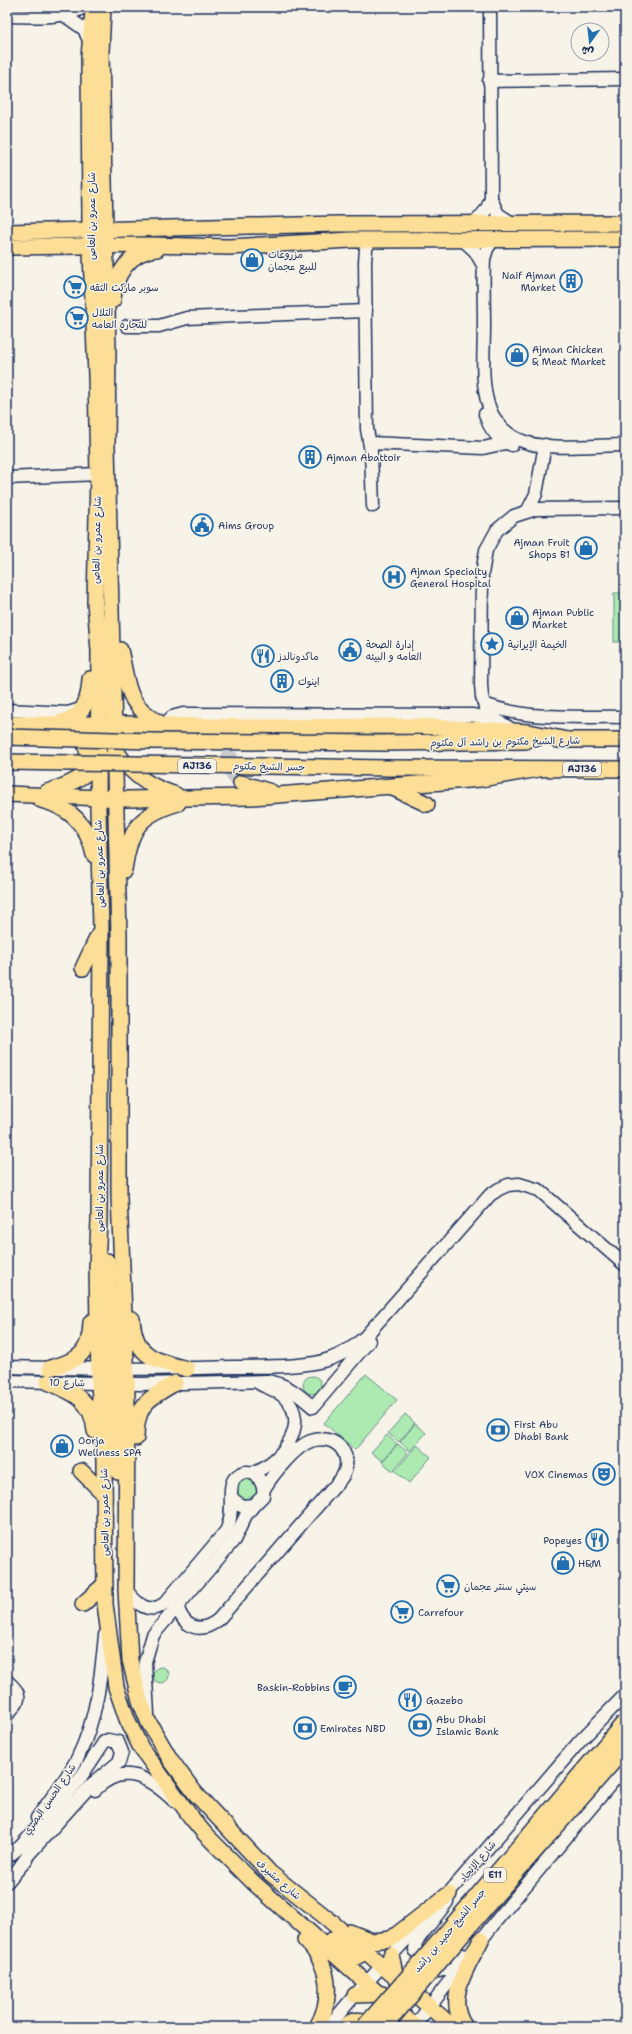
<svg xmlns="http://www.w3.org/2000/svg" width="632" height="2034" viewBox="0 0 632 2034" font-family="'Shantell Sans','Playpen Sans Arabic',sans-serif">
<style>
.green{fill:#aceab1;stroke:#648c88}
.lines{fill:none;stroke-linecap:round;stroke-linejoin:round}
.major-tunnel{stroke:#cbcccc;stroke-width:15;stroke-dasharray:15 8;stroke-linecap:butt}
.minor-casing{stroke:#1b2f5e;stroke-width:15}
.major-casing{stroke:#1b2f5e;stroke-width:18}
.highway-casing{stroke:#1b2f5e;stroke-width:20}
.minor{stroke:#f7f3e8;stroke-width:12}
.major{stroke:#fcde96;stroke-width:15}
.highway{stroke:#fcde96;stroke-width:17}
.major-bridge-casing{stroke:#1b2f5e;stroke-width:18;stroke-linecap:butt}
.highway-bridge-casing{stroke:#1b2f5e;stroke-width:20;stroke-linecap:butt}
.major-bridge{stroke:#fcde96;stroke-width:15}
.highway-bridge{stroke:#fcde96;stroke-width:17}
.labels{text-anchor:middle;stroke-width:3;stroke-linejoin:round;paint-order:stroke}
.shield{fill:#f7f3e8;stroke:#5d6a87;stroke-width:1}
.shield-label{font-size:9px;font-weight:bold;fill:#1b2f5e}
.street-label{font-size:10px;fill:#1b2f5e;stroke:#f7f3e8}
.poi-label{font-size:10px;fill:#1b2f5e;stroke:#f7f3e8;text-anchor:start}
</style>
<rect width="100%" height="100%" fill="#f7f3e8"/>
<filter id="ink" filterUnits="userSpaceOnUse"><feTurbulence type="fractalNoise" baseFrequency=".025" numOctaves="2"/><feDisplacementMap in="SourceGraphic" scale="8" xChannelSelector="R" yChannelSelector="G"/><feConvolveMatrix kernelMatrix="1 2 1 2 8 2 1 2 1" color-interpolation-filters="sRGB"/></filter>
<g filter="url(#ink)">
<!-- green -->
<g class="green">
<rect x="614" y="593" width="11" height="49"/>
<path d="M366,1374l31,26 -42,50 -31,-27z"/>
<circle cx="312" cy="1385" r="9"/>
<path d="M405,1414l10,9 -16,19 -11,-9z"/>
<path d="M415,1424l11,9 -16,18 -10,-9z"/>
<path d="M387,1435l10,9 -15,17 -11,-9z"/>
<path d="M398,1444l10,9 -15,18 -11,-9z"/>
<path d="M417,1445l14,12 -22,26 -14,-12z"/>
<circle cx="247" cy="1489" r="11"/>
<circle cx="161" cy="1675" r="8"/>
</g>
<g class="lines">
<!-- major-tunnel -->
<path class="major-tunnel" d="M241,783c-17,-12 -17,-33 1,-44"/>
<!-- minor casing -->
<g class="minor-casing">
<g id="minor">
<path d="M490,7l1,192 7,15 14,9"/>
<path d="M64,15l20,14 6,14"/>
<path d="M7,16c22,0 59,4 77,-9"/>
<path d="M489,81l136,-2"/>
<path d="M475,223l11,-13 5,-11"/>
<path d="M370,240l-4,9 -1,13 2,167 4,23 2,54"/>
<path d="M463,240l12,11 8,14"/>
<path d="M493,240l-6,9 -3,10c-1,23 0,45 0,67 0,44 -10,101 44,117 24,7 71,2 97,2"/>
<path d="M127,326h32l28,-8 179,-7"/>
<path d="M485,414c4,14 13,26 27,31"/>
<path d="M370,443l113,5 23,-5"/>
<path d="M7,478l91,-4"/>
<path d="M528,510l8,-16 9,-49"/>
<path d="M484,704c45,17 94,12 141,13"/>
<path d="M7,710l61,3 13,-4"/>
<path d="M489,717l-7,-20 -1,-13 1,-110 4,-24 11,-20 17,-14 22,-7 89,-1"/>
<path d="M164,725l8,-8 11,-3 289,1 23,4 21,13"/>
<path d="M7,1367c75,2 150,3 225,0 28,-1 59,1 87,-5 18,-4 32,-12 45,-24l126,-143 9,-6 9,-4 11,-1 20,6 86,75"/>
<path d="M7,1381l133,3 127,-3c20,3 31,13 46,26l56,-66"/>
<path d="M251,1473c28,-8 62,-49 33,-76 -6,-6 -16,-9 -24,-13"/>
<path d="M126,1590c10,13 23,26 39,13l61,-72c10,-18 0,-44 9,-53 14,-15 31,1 28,18l-9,9 -13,1 -10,-9"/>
<path d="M177,1605c6,22 22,30 41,15l122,-140c17,-22 -3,-48 -29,-39 -15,5 -39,34 -47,48"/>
<path d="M7,1681c17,14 13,19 0,34"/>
<path d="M148,1714l-3,-52 8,-27 81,-95 12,-25 8,-10"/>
<path d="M95,1790c28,-29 55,-12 79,11"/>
<path d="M37,1818c14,-20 30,-39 41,-61 19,-39 23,-80 27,-122"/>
<path d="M10,1855l11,-9 58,-66 25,-38 4,-2 10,2 4,10 -3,10 -28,23 -62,69 -8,11"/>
<path d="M7,1882l19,-22"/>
<path d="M448,1897l-1,5 -31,40 -1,8 24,21 7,-2 17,-14"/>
<path d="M443,1900l137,-159 45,-46"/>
<path d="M328,2027l27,-32 71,-77"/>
<path d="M414,2027l82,-106 129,-154"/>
</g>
</g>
<!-- major casing -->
<g class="major-casing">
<g id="major">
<path d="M103,7l-2,46 7,298 -1,96 12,489v261l8,187 -1,206 4,70 10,41 9,22 21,36 25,34 75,80 58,46 125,108"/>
<path d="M93,12l-4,45 1,173 6,145 2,99 -3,128 4,49 -1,156 3,123 -2,290 -2,48 2,115 5,78 1,143 11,83 11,32 14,29 50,69 14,17 48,48 163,145"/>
<path d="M7,232l331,-8 287,-1"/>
<path d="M7,247l144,-2 78,2 122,-7 274,-1"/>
<path d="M113,300c1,-25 17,-49 44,-51"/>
<path d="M120,650c9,37 4,54 43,75"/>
<path d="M61,722c23,-5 28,-22 29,-43"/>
<path d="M7,724h119l122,3 169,-1 112,6 38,8"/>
<path d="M75,732c13,11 18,28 7,43"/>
<path d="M558,740h67"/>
<path d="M386,743l140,-2"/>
<path d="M119,755c15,22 32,32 57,40"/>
<path d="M387,768l238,1"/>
<path d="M241,783l30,9"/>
<path d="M391,787l36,17"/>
<path d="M47,792c20,-6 43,-16 54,-35"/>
<path d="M7,794l119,5 126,-2 229,-18 58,-10"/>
<path d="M41,800c29,7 47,25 53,55"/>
<path d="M124,870c6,-41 14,-55 54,-67"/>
<path d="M83,968l16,-34"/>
<path d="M107,1261l6,109 4,10 10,4"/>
<path d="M132,1319c3,38 22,41 55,50"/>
<path d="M50,1368c29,-8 40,-14 41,-46"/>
<path d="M105,1373l8,11 5,88"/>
<path d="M48,1382c26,11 44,17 47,49"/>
<path d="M136,1438c0,-34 12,-39 39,-55"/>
<path d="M81,1471l23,23"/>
<path d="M83,1604l22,-20"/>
<path d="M349,1932l23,9 19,-2 58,-45"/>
<path d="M305,1940c25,24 29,57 12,87"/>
<path d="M332,1940l22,18 6,-3 -1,-8"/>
<path d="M391,1955l6,27"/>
<path d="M355,1995l27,-1"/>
<path d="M465,2027c-21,-28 3,-61 16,-87"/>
</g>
</g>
<!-- highway casing -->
<g class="highway-casing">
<path id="highway" d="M346,2027c8,-8 19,-7 28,0"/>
</g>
<!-- minor -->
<use href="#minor" class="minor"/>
<!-- major -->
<use href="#major" class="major"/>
<!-- highway -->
<use href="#highway" class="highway"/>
<!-- major-bridge casing -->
<g class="major-bridge-casing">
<g id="major-bridge">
<path d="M7,737l144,4 235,2"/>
<path d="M7,762l380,6"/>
</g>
</g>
<!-- highway-bridge casing -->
<g class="highway-bridge-casing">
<g id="highway-bridge">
<path d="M365,2027l58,-66 202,-238"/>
<path d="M383,2027l111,-131 131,-149"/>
</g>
</g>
<!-- major-bridge -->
<use href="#major-bridge" class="major-bridge"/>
<!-- highway-bridge -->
<use href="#highway-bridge" class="highway-bridge"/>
</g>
</g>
<!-- icons -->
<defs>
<g id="shop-ring" transform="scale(1.15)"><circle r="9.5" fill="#f7f3e8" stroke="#1f6fb2" stroke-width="1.5"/><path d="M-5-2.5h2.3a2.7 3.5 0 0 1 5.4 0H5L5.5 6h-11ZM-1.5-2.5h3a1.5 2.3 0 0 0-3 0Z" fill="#1f6fb2"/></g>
<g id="building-ring" transform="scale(1.15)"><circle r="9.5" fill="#f7f3e8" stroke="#1f6fb2" stroke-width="1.5"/><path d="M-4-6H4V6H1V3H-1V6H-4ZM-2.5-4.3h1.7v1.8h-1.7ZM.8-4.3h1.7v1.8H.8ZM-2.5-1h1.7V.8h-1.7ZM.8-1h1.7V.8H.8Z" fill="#1f6fb2"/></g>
<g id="supermarket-ring" transform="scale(1.15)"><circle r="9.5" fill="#f7f3e8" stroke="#1f6fb2" stroke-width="1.5"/><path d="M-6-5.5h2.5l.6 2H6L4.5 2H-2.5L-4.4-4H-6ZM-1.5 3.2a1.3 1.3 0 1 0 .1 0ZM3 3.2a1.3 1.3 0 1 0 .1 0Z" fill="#1f6fb2"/></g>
<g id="civic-ring" transform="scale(1.15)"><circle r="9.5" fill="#f7f3e8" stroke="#1f6fb2" stroke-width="1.5"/><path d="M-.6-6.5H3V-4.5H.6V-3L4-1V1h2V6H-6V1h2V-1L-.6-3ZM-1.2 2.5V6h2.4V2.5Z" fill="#1f6fb2"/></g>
<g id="hospital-ring" transform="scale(1.15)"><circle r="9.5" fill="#f7f3e8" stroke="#1f6fb2" stroke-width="1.5"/><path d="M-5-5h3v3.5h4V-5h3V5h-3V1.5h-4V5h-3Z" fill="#1f6fb2"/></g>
<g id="sight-ring" transform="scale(1.15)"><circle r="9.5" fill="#f7f3e8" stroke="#1f6fb2" stroke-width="1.5"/><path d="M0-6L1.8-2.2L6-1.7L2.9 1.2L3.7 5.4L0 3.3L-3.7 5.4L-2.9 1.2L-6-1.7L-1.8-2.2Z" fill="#1f6fb2"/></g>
<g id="restaurant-ring" transform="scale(1.15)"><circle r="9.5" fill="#f7f3e8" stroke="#1f6fb2" stroke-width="1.5"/><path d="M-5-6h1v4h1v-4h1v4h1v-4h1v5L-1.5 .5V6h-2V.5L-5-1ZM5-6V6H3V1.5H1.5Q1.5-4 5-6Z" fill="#1f6fb2"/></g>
<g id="bank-ring" transform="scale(1.15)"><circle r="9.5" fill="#f7f3e8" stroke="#1f6fb2" stroke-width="1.5"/><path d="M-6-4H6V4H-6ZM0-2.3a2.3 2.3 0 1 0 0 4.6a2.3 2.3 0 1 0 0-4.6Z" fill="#1f6fb2"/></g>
<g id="theatre-ring" transform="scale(1.15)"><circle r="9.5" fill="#f7f3e8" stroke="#1f6fb2" stroke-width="1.5"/><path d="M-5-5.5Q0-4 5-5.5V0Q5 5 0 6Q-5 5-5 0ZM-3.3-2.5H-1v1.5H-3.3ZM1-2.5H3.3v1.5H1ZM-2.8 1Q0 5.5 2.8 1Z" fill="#1f6fb2"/></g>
<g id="cafe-ring" transform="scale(1.15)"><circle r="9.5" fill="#f7f3e8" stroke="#1f6fb2" stroke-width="1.5"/><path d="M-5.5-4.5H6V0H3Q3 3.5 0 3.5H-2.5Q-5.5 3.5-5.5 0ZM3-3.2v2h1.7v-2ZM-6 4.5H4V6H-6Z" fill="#1f6fb2"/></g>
</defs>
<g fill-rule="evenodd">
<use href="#shop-ring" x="252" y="260"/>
<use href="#building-ring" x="571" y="281"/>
<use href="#supermarket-ring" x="75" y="287"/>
<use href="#supermarket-ring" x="77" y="318"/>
<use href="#shop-ring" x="517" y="355"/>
<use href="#building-ring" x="310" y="457"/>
<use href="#civic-ring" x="202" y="525"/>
<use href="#shop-ring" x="586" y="548"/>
<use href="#hospital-ring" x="394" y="577"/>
<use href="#shop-ring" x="517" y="618"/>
<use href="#sight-ring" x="492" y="644"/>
<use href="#civic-ring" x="350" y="650"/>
<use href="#restaurant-ring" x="263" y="656"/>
<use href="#building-ring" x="282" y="681"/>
<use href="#bank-ring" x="498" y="1430"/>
<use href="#shop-ring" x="62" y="1446"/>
<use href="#theatre-ring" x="604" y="1474"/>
<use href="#restaurant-ring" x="597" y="1540"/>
<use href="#shop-ring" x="563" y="1563"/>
<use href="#supermarket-ring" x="448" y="1586"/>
<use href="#supermarket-ring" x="402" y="1612"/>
<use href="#cafe-ring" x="345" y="1687"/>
<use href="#restaurant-ring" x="410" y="1700"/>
<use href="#bank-ring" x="420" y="1725"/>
<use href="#bank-ring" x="305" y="1728"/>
</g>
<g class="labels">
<!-- shield labels -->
<g class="shield">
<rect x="178" y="759" width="38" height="14" rx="3"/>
<rect x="563" y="762" width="38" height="14" rx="3"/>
<rect x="484" y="1868" width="22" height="14" rx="3"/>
</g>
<g class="shield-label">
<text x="197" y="769">AJ136</text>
<text x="582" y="772">AJ136</text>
<text x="495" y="1878">E11</text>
</g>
<!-- street labels -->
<g class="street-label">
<text transform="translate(91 216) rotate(-90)" y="4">شارع عمرو بن العاص</text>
<text transform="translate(96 540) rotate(-89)" y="4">شارع عمرو بن العاص</text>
<text transform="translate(505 741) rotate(-1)" y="4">شارع الشيخ مكتوم بن راشد آل مكتوم</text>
<text transform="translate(269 766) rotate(1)" y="4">جسر الشيخ مكتوم</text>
<text transform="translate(99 864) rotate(-92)" y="4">شارع عمرو بن العاص</text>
<text transform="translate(99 1188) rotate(-90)" y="4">شارع عمرو بن العاص</text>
<text transform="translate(67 1382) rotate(1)" y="4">شارع 10</text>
<text transform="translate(104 1512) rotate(-91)" y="4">شارع عمرو بن العاص</text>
<text transform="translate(49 1799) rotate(-55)" y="4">شارع الحسن البصري</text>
<text transform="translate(477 1861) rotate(-50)" y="4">شارع الإتحاد</text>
<text transform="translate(279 1879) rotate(41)" y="4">شارع مشيرف</text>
<text transform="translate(449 1930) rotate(-50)" y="4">جسر الشيخ حميد بن راشد</text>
</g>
<!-- poi labels -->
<g class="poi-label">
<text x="268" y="258">مزروعات<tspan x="268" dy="12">للبيع عجمان</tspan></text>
<text x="556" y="279" text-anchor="end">Naif Ajman<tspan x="556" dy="12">Market</tspan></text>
<text x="90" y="291">سوبر ماركت الثقه</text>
<text x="92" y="316">التلال<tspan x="92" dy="12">للتجاره العامه</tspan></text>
<text x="532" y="353">Ajman Chicken<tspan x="532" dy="12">&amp; Meat Market</tspan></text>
<text x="326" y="461">Ajman Abattoir</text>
<text x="218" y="529">Aims Group</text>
<text x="570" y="546" text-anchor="end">Ajman Fruit<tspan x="570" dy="12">Shops B1</tspan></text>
<text x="410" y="575">Ajman Specialty<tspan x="410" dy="12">General Hospital</tspan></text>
<text x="532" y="616">Ajman Public<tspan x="532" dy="12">Market</tspan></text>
<text x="366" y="648">إدارة الصحة<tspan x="366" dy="12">العامه و البيئه</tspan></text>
<text x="508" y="648">الخيمة الإيرانية</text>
<text x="278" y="660">ماكدونالدز</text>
<text x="298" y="685">اينوك</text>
<text x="514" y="1428">First Abu<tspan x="514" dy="12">Dhabi Bank</tspan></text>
<text x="78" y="1444">Oorja<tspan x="78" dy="12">Wellness SPA</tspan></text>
<text x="588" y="1478" text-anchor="end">VOX Cinemas</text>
<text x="582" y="1544" text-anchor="end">Popeyes</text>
<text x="578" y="1567">H&amp;M</text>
<text x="464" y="1590">سيتي سنتر عجمان</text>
<text x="418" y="1616">Carrefour</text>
<text x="330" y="1691" text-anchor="end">Baskin-Robbins</text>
<text x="426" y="1704">Gazebo</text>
<text x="436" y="1723">Abu Dhabi<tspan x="436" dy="12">Islamic Bank</tspan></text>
<text x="320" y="1732">Emirates NBD</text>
</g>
</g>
<!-- margin -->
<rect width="632" height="2034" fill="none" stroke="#f7f3e8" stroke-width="24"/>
<rect x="12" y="12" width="608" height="2010" fill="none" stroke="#1b2f5e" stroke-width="1.5" filter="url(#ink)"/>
<!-- north arrow -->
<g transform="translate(590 42) rotate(195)"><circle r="19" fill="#f7f3e8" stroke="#9fa5b1"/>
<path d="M0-3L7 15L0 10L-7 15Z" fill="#1f6fb2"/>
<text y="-6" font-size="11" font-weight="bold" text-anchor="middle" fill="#1b2f5e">ش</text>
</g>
</svg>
